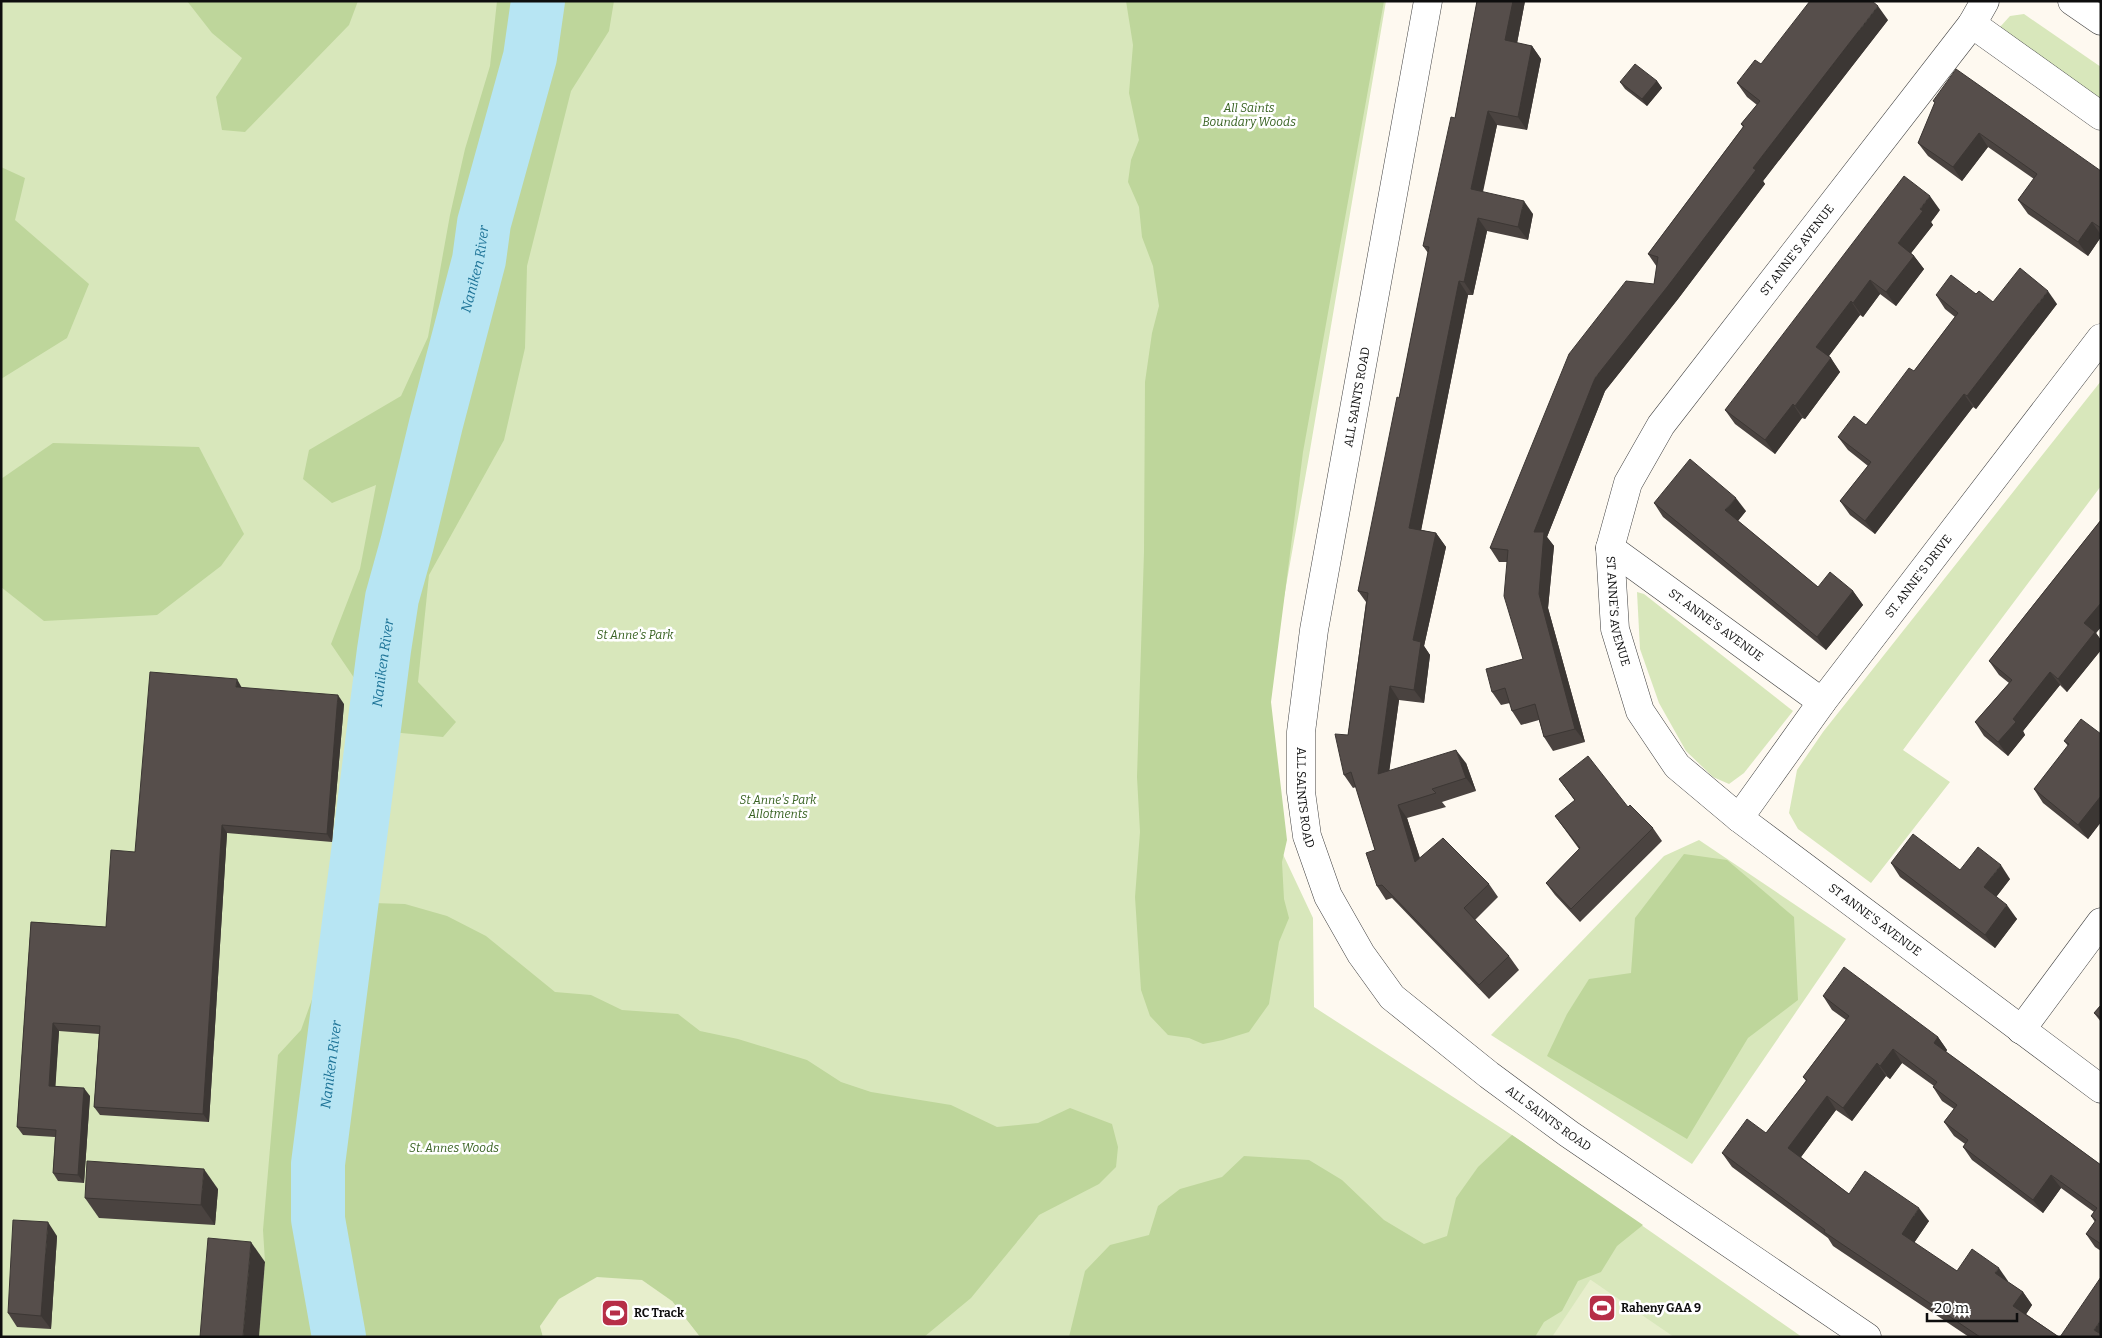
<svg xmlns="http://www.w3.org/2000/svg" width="2102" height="1338" viewBox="0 0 2102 1338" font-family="Bitter,serif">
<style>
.green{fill:#d8e7bb}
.forest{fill:#bed69b}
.pitch{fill:#e7eecc}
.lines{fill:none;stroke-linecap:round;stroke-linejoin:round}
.river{stroke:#b7e5f3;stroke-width:54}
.street-casing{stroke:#414141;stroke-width:29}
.street{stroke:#fff;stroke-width:28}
.wall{fill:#4a4340}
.shaded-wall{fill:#3c3734}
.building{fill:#564e4b;stroke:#3c3734}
.labels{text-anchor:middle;stroke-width:5;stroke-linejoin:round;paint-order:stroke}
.park-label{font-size:12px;font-style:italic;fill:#386222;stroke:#fff}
.street-label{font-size:12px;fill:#0e0e0e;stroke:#fff}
.poi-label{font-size:12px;font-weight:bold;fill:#0e0e0e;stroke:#fff;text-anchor:start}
.water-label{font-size:14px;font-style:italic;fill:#1e7498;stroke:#fff}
</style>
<rect width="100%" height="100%" fill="#fef9f0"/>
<!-- green -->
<g class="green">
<path d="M1,1h1385l-77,455 -44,249 8,128 40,85 1,89 198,128 290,202h-1801z"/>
<path d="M2024,14l77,53v37l-101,-77 10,-11z"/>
<path d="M2101,381v105l-198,264 47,32 -79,101 -73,-54 -9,-16 8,-43 26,-38z"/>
<path d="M1637,592l7,2 149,117 -49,62 -15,11 -16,-7 -27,-26 -27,-48 -19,-54z"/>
<path d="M1699,840l147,99 -154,225 -201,-129 173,-179z"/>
</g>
<!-- forest -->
<g class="forest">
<path d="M187,1h171l-9,24 -104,107 -23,-2 -6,-33 26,-39 -30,-25z"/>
<path d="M497,1h117l-5,30 -38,60 -44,175 -2,82 -21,92 -75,135 -11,107 38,40 -13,15 -52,-5 -60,-88 29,-75 16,-84 -44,18 -29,-24 6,-29 92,-54 27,-59 22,-122 15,-66 25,-83z"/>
<path d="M1126,1h258l-81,451 -32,250 16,138 -5,22 2,37 5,19 -10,24 -10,62 -20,28 -26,8 -20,4 -14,-6 -21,-3 -18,-19 -9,-26 -6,-93 5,-65 -3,-55 7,-225 1,-170 7,-49 7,-27 -6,-40 -11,-29 -3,-30 -11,-25 3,-22 8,-20 -10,-47 4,-48z"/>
<path d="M1,167l24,11 -10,42 74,64 -22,54 -66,41z"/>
<path d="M53,443l146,4 45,87 -23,32 -64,49 -113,6 -43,-34v-108z"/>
<path d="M1684,854l43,6 67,57 4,83 -50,38 -61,101 -140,-83 20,-42 22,-35 42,-6 4,-55z"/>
<path d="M372,903l33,1 42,12 39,20 69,56 36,3 31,15 56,4 22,17 38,8 69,21 34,22 30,10 80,13 46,22 41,-4 32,-15 42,16 6,23 -2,20 -17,17 -60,31 -68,83 -47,39h-224l-28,-36 -132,25 3,11h-284l6,-75 -2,-32 15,-175 23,-25 40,-111z"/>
<path d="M1512,1135l131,90 -26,21 -16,26 -23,9 -16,30 -18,11 -9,15h-466l16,-66 25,-26 39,-10 9,-29 22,-17 42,-12 22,-21 65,4 33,20 42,40 40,24 23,-8 9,-38 22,-31z"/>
</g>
<!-- pitch -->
<g class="pitch">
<path d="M597,1277l45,3 30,21 28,36h-157l-3,-11 19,-27z"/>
<path d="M1590,1280h1l83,57h-122z"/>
</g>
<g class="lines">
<!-- river -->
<path class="river" id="s1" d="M339,1337l-21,-118v-55l66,-514 8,-52 15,-54 29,-120 43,-164 5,-37 46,-166 8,-56"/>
<!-- street casing -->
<g class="street-casing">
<g id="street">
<path id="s2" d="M1428,1l-114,629 -13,102v60l6,44 21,60 33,58 31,43 97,78 80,59 298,203"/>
<path id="s3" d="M1985,1l-13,23 -311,401 -33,58 -18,65 5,81 25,82 37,55 62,52 362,271"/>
<path d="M2072,1l29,20"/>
<path d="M1972,24l129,92"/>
<path id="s4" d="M1610,548l212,154"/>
<path id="s5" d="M1739,818l83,-116 279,-364"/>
<path d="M2021,1030l80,-108"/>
</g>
</g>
<!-- street -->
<use href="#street" class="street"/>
</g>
<!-- wall -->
<g class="wall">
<path d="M1477,1h48l-8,42 15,3 9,13 -14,71 -30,-5 -14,67 50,22 -5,26 -41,-9 -14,64h-5l-47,235 15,3 10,14 -22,99 6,9 -6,48 -25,-3 -10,71 77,-8 10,28 -34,11 4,5 -39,11 13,40 69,26 9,13 -23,23 34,36 10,14 -30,29 -97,-101 -6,2 -9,-14 -2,-36 -19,-63 -3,1 -9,-13 4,-40 18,-133 -8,-11 41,-193 29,-145 -5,-7 32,-128z"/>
<path d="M1888,20l-125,161 2,3 -87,115 -73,92 -58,146 7,9 -6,62 37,134 -32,9 -9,-14 -5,-17 -18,5 -9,-14 -2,-8 -9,2 -9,-13 31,-33 -16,-97h-8l-9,-14 164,-264 3,-17 -9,-13 95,-127 -2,-3 16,-19 -10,-8 -10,-14 24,-19z"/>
<path d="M1657,81l5,7 -15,18 -22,-17 -5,-7z"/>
<path d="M1933,101l168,70v66l-13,19 -60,-42 -10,-14 16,-21 -46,-32 -26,34 -34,-25 -10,-13 17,-40z"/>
<path d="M1940,210l-9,12 2,3 -22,28 3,3 10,13 -28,37 -16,-12 -17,23 -3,-2 -31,41 11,16 -35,47 -3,-1 -27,36 -40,-30 -10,-14z"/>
<path d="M1976,294l17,8 64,2 -81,105 -3,-2 -98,127 -25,-19 -10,-14 28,-35 -20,-16 -10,-13 28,-12 48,-54 41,-54 -10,-8 -9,-14z"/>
<path d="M1654,503l92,8 -8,10 80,66 35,4 10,14 -37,45 -163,-133z"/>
<path d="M2101,520v107l-5,6 5,7v10l-34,42 -7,-7 -37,46 2,4 -17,21 -24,-20 -9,-14 34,-39 -10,-8 -10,-14z"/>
<path d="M242,688l102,16 -12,138 -105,-9 -18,289 -109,-7 -6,-8 5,-73 -40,-3 -4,55 35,10 -6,87 -26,-2 -5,-8 2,-36 -32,-2 -6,-8 14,-205 75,5 29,-75z"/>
<path d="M2101,734v88l-13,17 -45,-36 -9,-14 34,-43 -4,-5z"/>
<path d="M1559,779l69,28 25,21 9,13 -82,81 -25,-27 -9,-12 33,-34 -24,-33 20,-15z"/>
<path d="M1891,863l69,7 50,9 -14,18 21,22 -22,29 -95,-71z"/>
<path d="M1823,996l115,41 9,13 -1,2 155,113v86l-6,-4 -9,-13 9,-12 -4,-6 3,-4 -33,-24 -18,25 -71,-53 -9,-13 2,-3 -11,-8 -10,-14 10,-13 -12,-8 -9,-14 1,-1 -32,-23 -12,16 -4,-3 -34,45 -16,-11 -35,47 48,37 80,27 -15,22 43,28 51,10v1l15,10 9,13 -6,9 33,23h-90l-136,-91 -5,-8 -96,-71 -10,-14 44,-20 40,-52 -3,-4 43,-57 -14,-10z"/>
<path d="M2101,1005v17l-7,-9z"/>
<path d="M218,1189l-3,36 -116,-7 -14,-20z"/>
<path d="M57,1236l-6,93 -34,-2 -9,-14z"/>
</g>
<!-- shaded-wall -->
<g class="shaded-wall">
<path d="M1513,1h12l-10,53 -10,-14z"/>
<path d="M1878,6l10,14 -125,161 2,3 -87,115 -73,92 -58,146 7,9 -6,62 37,134 -10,-13 -36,-135 -5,-62 61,-154 158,-210z"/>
<path d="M1532,46l9,13 -14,71 -9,-13z"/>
<path d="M1657,81l5,7 -15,18 -5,-7z"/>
<path d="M1488,111l9,14 -17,78 -9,-14z"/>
<path d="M1979,133l9,14 -26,34 -9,-14z"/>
<path d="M1930,196l10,14 -9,12 2,3 -25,32 -10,-14 22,-34z"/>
<path d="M1524,201l9,13 -5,26 -10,-13z"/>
<path d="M1478,218l9,13 -14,64 -9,-13z"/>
<path d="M2092,222l9,13v2l-13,19 -10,-14z"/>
<path d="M1914,256l10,13 -28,37 -10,-14z"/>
<path d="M1870,280l10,14 -17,23 -10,-14z"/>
<path d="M1459,281l9,14 -49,246 -10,-13z"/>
<path d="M2048,291l9,13 -81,105 -9,-13z"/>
<path d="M1851,301l9,14 -35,46 -9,-14z"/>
<path d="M1831,358l9,14 -35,47 -10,-13z"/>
<path d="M1964,394l9,13 -98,127 -10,-13z"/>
<path d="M1793,404l9,14 -27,36 -10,-14z"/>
<path d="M1736,498l10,13 -11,13 -10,-14z"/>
<path d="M1436,533l10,14 -22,99 6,9 -6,48 -10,-13 -1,-50z"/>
<path d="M1853,591l10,14 -37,45 -9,-13z"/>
<path d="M2101,603v24l-5,6 5,7v10l-34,42 -9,-13 26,-56z"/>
<path d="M2050,672l10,13 -37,46 2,4 -17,21 -10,-14 15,-23z"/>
<path d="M237,679l5,9 -6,-1z"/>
<path d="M1390,686l9,14 -12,88 -9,-14z"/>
<path d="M338,695l6,9 -12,138 -5,-8z"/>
<path d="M1456,750l10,13 10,28 -10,-13z"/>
<path d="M2101,796v26l-13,17 -10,-14z"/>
<path d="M1398,805l9,13 18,57 -10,-13z"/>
<path d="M222,825l5,8 -18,289 -6,-8z"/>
<path d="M2001,865l9,14 -17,22 -9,-14z"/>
<path d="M2007,905l10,14 -22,29 -10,-13z"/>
<path d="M53,1023l6,8 -4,63 -6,-8z"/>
<path d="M1938,1037l9,13 -4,6 -9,-13z"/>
<path d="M1893,1049l9,14 -12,16 -10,-13z"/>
<path d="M1877,1063l9,13 -34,45 -9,-13z"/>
<path d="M84,1088l6,8 -6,87 -6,-8z"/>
<path d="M1827,1096l9,14 -38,51 -10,-13z"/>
<path d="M204,1169l14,20 -3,36 -14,-20z"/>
<path d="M2051,1175l10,13 -18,25 -10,-13z"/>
<path d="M1919,1208l10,13 -18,26 -9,-13z"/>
<path d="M48,1222l9,14 -6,93 -10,-13z"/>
<path d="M251,1242l14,20 -6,75h-16z"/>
<path d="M1999,1268l9,13 -4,6 -9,-14z"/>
<path d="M2023,1292l9,13 -9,14 -10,-13z"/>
<path d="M2101,1320v17l-7,-7z"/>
</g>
<!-- building -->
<g class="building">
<path d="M1477,1h36l-8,39 27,6 -14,71 -30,-6 -17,78 53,12 -6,26 -40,-9 -14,64 -5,-1 -50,247 27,5 -23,107 8,2 -7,48 -24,-4 -12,88 78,-24 10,28 -34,11 4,4 -38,12 17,57 28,-24 46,46 -25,24 45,48 -30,29 -97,-100 -5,1 -11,-33 9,-3 -24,-78 -7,3 -9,-41 13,1 20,-142 -10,-2 39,-194 2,1 30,-151 -6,-1 28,-129 4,1z"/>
<path d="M1810,1h62l6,5 -125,162 3,2 -88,116 -73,92 -61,154h10l-5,62 36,135 -31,8 -9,-33 -23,7 -7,-23 -13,4 -6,-23 37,-10 -19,-63 4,-46 -18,-2 79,-194 57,-73 28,3 4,-27 -10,-3 96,-128 -3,-2 19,-23 -23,-18 18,-23 6,4z"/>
<path d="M1635,64l22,17 -15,18 -22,-17z"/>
<path d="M1956,69l145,102v57l-9,-6 -14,20 -60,-42 19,-26 -58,-41 -26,34 -35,-24 17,-41 -2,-1z"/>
<path d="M1904,176l26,20 -10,13 3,2 -25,32 16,13 -28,36 -16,-12 -17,23 -2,-2 -35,46 15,11 -36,48 -2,-2 -28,36 -40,-30z"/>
<path d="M2020,268l28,23 -81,105 -3,-2 -99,127 -25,-20 31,-39 -33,-25 16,-21 12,9 43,-57 5,3 44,-58 -22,-18 15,-20 25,19 3,-3 14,11z"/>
<path d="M1690,459l46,39 -11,12 93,77 12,-15 23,19 -36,46 -163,-134z"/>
<path d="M2101,520v83l-17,20 11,9 -37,47 -8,-7 -37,47 3,3 -18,20 -23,-20 37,-42 -23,-19z"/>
<path d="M150,672l87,7 -1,8 102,8 -11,139 -105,-9 -19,289 -109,-7 6,-81 -47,-3 -4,63 35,2 -6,87 -25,-2 3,-43 -39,-3 14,-205 75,5 5,-77 24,2z"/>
<path d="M2081,719l20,15v62l-23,29 -44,-36 35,-45 -5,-3z"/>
<path d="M1588,756l40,51 2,-2 23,23 -82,81 -25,-26 34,-35 -25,-32 20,-16 -16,-21z"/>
<path d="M1913,834l47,36 18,-23 23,18 -17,22 23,18 -22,30 -94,-72z"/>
<path d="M1844,967l94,70 -4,6 167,122v79l-15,-10 10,-14 -5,-4 6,-8 -46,-33 -18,25 -70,-53 5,-7 -24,-18 13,-17 -24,-18 4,-5 -44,-33 -13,17 -3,-3 -34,45 -16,-12 -39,52 61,46 16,-23 54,37 -17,26 55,37 15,-22 27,19 -4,5 28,19 -10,14 46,31h-79l-156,-105 1,-2 -103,-77 25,-34 19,14 41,-53 -4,-3 46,-61 -26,-20z"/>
<path d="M2101,1005v13l-7,-5z"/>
<path d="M87,1161l117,8 -3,36 -116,-7z"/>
<path d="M13,1220l35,2 -7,94 -33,-3z"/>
<path d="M208,1238l43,4 -8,95h-43z"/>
<path d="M2101,1277v43l-7,10 7,4v3h-41z"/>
</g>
<!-- icons -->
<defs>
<g id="stadium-square" transform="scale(1.4375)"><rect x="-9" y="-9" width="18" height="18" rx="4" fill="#b62e47" stroke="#fff"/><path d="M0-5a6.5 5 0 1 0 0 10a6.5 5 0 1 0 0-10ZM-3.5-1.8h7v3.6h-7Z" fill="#fff"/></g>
</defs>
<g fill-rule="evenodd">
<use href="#stadium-square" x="1602" y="1308"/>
<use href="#stadium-square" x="615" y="1313"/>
</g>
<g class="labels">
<!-- park labels -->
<g class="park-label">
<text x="1249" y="112">All Saints<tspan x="1249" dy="14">Boundary Woods</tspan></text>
<text x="635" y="639">St Anne's Park</text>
<text x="778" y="804">St Anne's Park<tspan x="778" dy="14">Allotments</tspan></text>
<text x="454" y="1152">St. Annes Woods</text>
</g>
<!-- street labels -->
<g class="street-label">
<text transform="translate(1797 250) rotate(-52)" y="4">ST ANNE'S AVENUE</text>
<text transform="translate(1357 397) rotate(-80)" y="4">ALL SAINTS ROAD</text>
<text dy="4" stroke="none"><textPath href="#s5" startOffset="301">ST. ANNE'S DRIVE</textPath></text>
<text dy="4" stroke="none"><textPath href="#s3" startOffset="732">ST ANNE'S AVENUE</textPath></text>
<text dy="4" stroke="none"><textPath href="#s4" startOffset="131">ST. ANNE'S AVENUE</textPath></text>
<text dy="4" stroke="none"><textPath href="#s2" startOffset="808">ALL SAINTS ROAD</textPath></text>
<text dy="4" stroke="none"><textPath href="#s3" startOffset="1152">ST ANNE'S AVENUE</textPath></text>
<text dy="4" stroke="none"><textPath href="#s2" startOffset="1228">ALL SAINTS ROAD</textPath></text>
</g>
<!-- poi labels -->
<g class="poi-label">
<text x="1621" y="1312">Raheny GAA 9</text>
<text x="634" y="1317">RC Track</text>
</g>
<!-- water labels -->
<g class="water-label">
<text dy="5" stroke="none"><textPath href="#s1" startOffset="1085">Naniken River</textPath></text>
<text dy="5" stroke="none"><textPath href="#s1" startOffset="680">Naniken River</textPath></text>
<text dy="5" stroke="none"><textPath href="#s1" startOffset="275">Naniken River</textPath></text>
</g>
</g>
<!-- border -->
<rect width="2102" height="1338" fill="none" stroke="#0e0e0e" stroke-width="5"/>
<!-- scale -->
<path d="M1927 1313v8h90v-8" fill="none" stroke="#0e0e0e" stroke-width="2.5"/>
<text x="1934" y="1313" font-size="15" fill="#0e0e0e" stroke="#ffffff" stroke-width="4" paint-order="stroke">20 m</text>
</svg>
